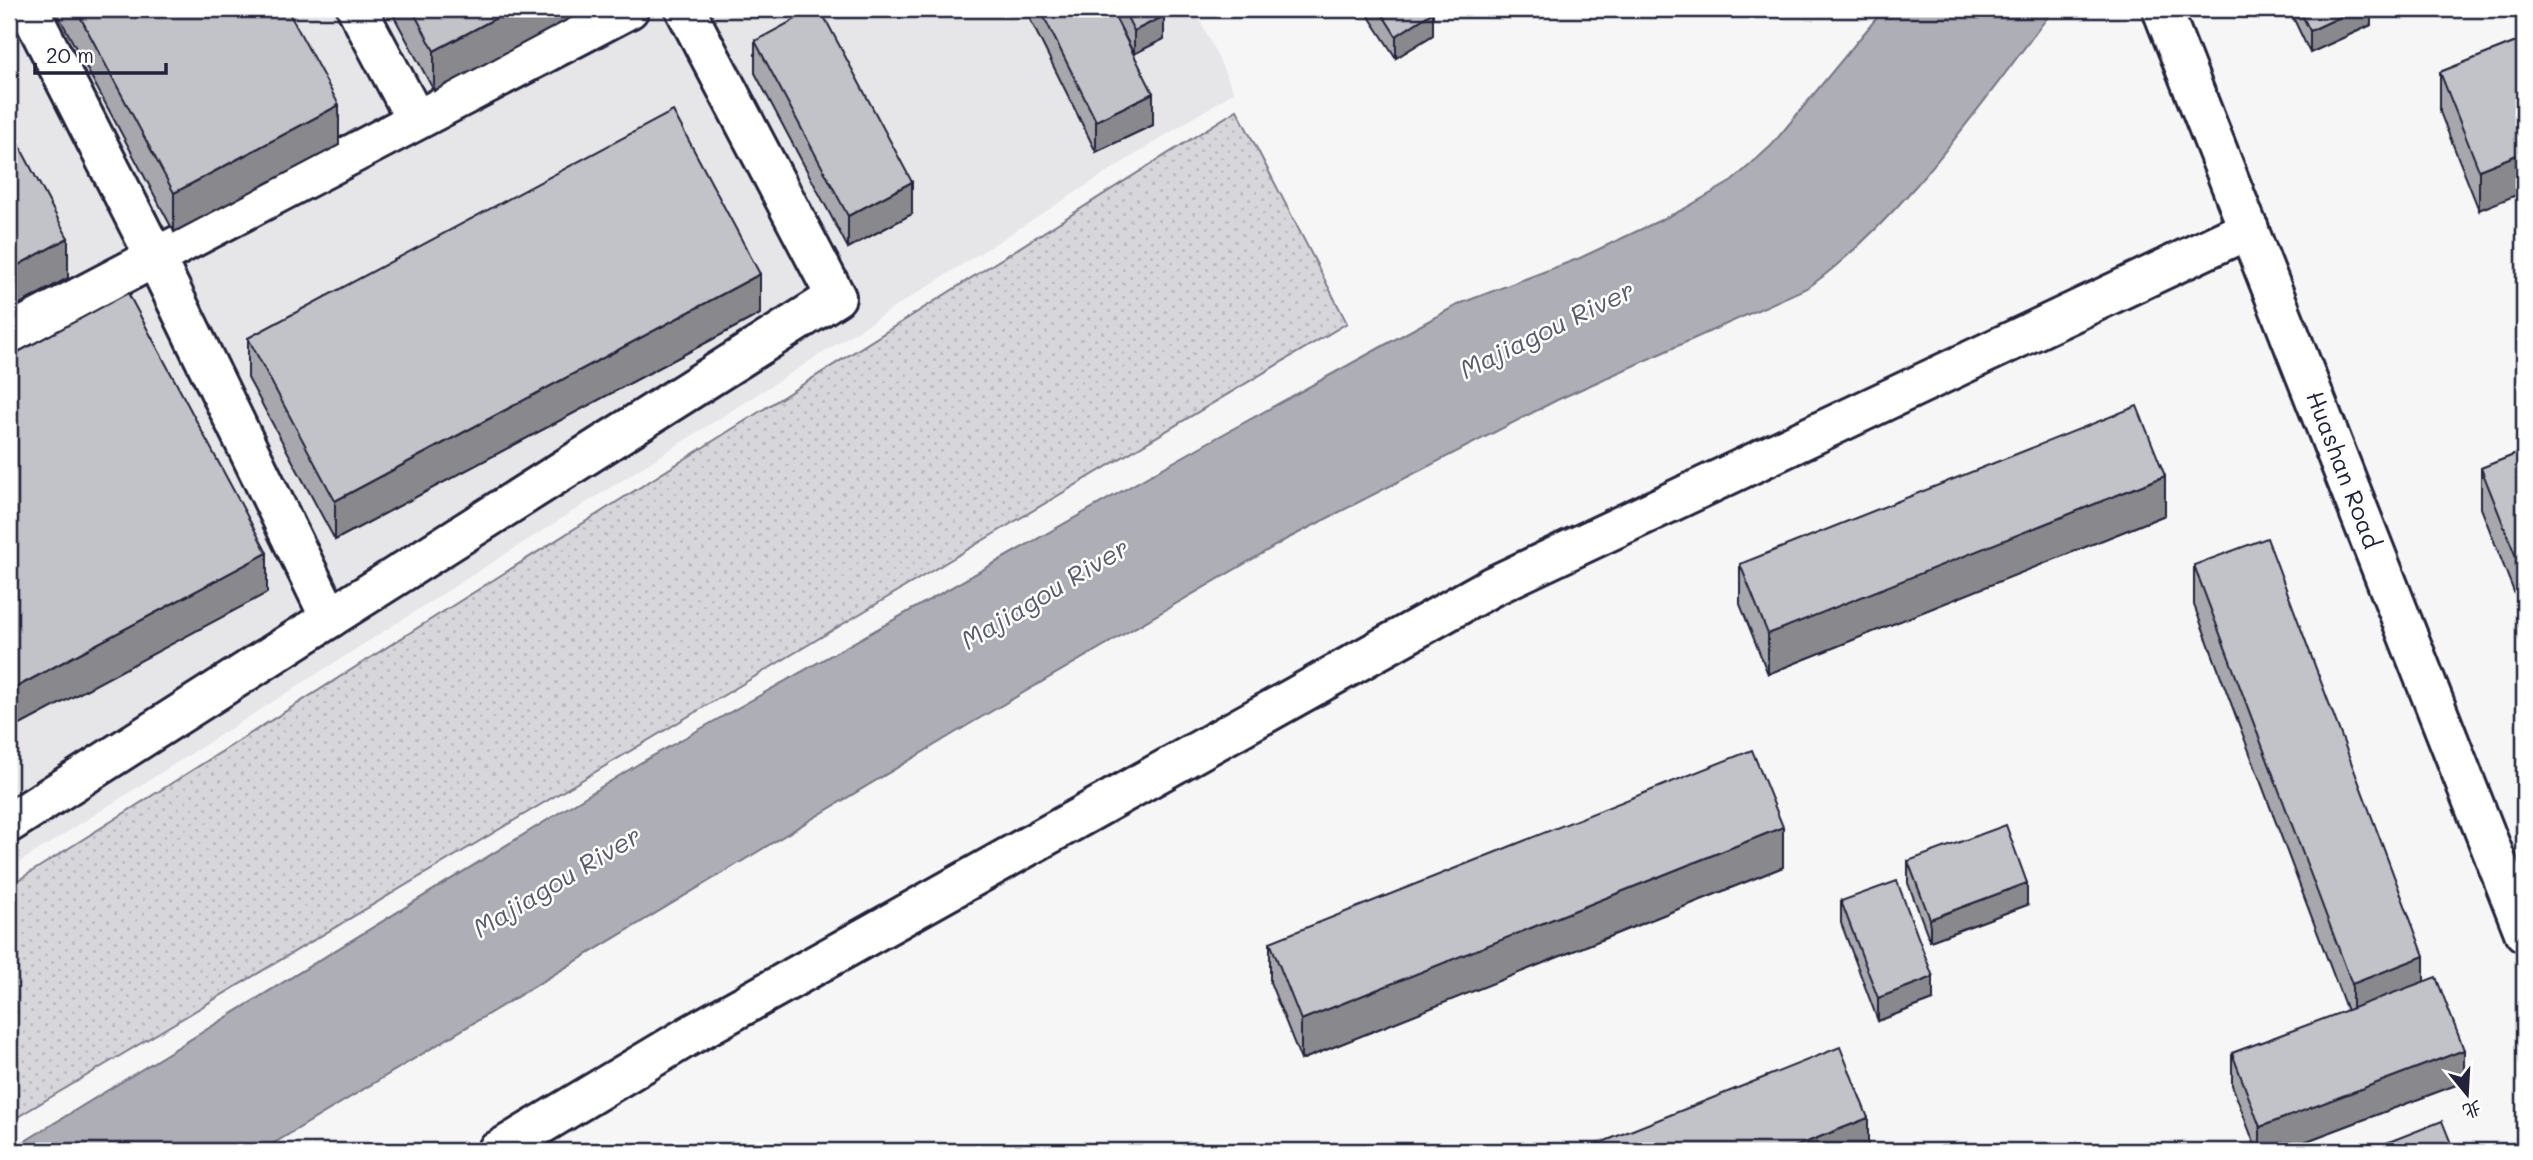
<svg xmlns="http://www.w3.org/2000/svg" width="2533" height="1160" viewBox="0 0 2533 1160" font-family="Mali,'LXGW WenKai TC',sans-serif">
<style>
.built{fill:#e6e6e9}
.grass{fill:url(#grass-dots);stroke:#7c7c8b;stroke-width:2}
.water{fill:#aeaeb7;stroke:#767685;stroke-width:2}
.lines{fill:none;stroke-linecap:round;stroke-linejoin:round}
.minor-casing{stroke:#22223b;stroke-width:44}
.major-casing{stroke:#22223b;stroke-width:44}
.minor{stroke:#fff;stroke-width:38}
.major{stroke:#fff;stroke-width:38}
.wall{fill:#a7a7ad;stroke:#22223b;stroke-width:2}
.shaded-wall{fill:#88888d;stroke:#22223b;stroke-width:2}
.building{fill:#c2c2c9;stroke:#22223b;stroke-width:2}
.labels{text-anchor:middle;stroke-width:5;stroke-linejoin:round;paint-order:stroke}
.street-label{font-size:24px;fill:#22223b;stroke:#fff}
.water-label{font-size:26px;font-style:italic;fill:#5a5a6d;stroke:#fff}
</style>
<defs>
<pattern id="grass-dots" width="8" height="8" patternUnits="userSpaceOnUse" patternTransform="scale(1.75)"><rect width="8" height="8" fill="#d7d7db"/><path d="M2 2h.1M6 6h.1" fill="none" stroke="#b8b8bd" stroke-width="1.8" stroke-linecap="round"/></pattern>
</defs>
<rect width="100%" height="100%" fill="#f6f6f7"/>
<filter id="ink" filterUnits="userSpaceOnUse"><feTurbulence type="fractalNoise" baseFrequency=".0143" numOctaves="2"/><feDisplacementMap in="SourceGraphic" scale="14" xChannelSelector="R" yChannelSelector="G"/><feConvolveMatrix kernelMatrix="1 2 1 2 8 2 1 2 1" color-interpolation-filters="sRGB"/></filter>
<g filter="url(#ink)">
<!-- built -->
<path class="built" d="M9,9h1186l39,83 -1225,777z"/>
<!-- grass -->
<path class="grass" d="M1237,110l110,213 -1338,799v-236z"/>
<!-- water -->
<path class="water" d="M1884,9h170c-75,96 -146,205 -245,278l-252,113 -270,139 -319,186 -707,426h-252l631,-388 569,-321 250,-138 121,-46 102,-48 50,-29 39,-35z"/>
<g class="lines">
<!-- minor casing -->
<g class="minor-casing">
<g id="minor">
<path d="M29,9l126,248 175,361 506,-321 -151,-288"/>
<path d="M357,9l59,111"/>
<path d="M9,334l620,-325"/>
<path d="M9,823l321,-205"/>
<path d="M497,1151l190,-114 804,-450 758,-358"/>
</g>
</g>
<!-- major casing -->
<g class="major-casing">
<path id="major" d="M2162,9l362,923"/>
</g>
<!-- minor -->
<use href="#minor" class="minor"/>
<!-- major -->
<use href="#major" class="major"/>
</g>
<!-- wall -->
<g class="wall">
<path d="M55,9h232l52,136 -165,87z"/>
<path d="M390,9h197l-153,82z"/>
<path d="M1025,9h86l42,116 -57,27z"/>
<path d="M1111,9h49l4,30 -30,15z"/>
<path d="M1364,9h66l3,26 -37,23z"/>
<path d="M2289,9h82v16l-61,28z"/>
<path d="M2524,39l-45,171 -39,-98v-40z"/>
<path d="M755,41l157,173 -64,34 -93,-175z"/>
<path d="M760,314l-425,226 -87,-162v-40z"/>
<path d="M2524,451v143l-8,3 -35,-89v-40z"/>
<path d="M2165,515l-397,159 -28,-70v-40z"/>
<path d="M2194,565l230,417 40,100 -184,69h-23l-25,-66v-32l115,-42 -153,-406z"/>
<path d="M1908,861l119,44 -97,36 -22,-58z"/>
<path d="M1783,867l-482,193 -31,-78v-40z"/>
<path d="M1841,901l92,99 -55,21 -37,-98z"/>
</g>
<!-- shaded-wall -->
<g class="shaded-wall">
<path d="M513,9h74l-153,82v-40z"/>
<path d="M2357,9h14v16l-61,28v-22z"/>
<path d="M1433,12v23l-37,23v-22z"/>
<path d="M1164,16v23l-30,15v-23z"/>
<path d="M1153,93v32l-57,27v-31z"/>
<path d="M339,105v40l-165,87v-39z"/>
<path d="M2524,152v40l-45,18v-40z"/>
<path d="M912,182v32l-64,34v-32z"/>
<path d="M68,238v40l-59,32v-40z"/>
<path d="M760,274v40l-425,226v-39z"/>
<path d="M2165,476v39l-397,159v-40z"/>
<path d="M267,553v40l-258,138v-40z"/>
<path d="M2524,554v40l-8,3v-40z"/>
<path d="M1783,827v40l-482,193v-40z"/>
<path d="M2027,883v22l-97,36v-22z"/>
<path d="M2424,956v40l-72,28v-40z"/>
<path d="M1933,977v23l-55,21v-23z"/>
<path d="M2464,1050v32l-184,69h-20v-24z"/>
<path d="M1868,1118v33h-84z"/>
</g>
<!-- building -->
<g class="building">
<path d="M76,9h211l52,96 -165,88z"/>
<path d="M412,9h101l-79,42z"/>
<path d="M814,9h6l92,173 -64,34 -93,-175z"/>
<path d="M1040,9h71l42,84 -57,28z"/>
<path d="M1123,9h37l4,7 -30,15z"/>
<path d="M1379,9h51l3,3 -37,24z"/>
<path d="M2299,9h58l-47,22z"/>
<path d="M2524,39v113l-45,18 -39,-98z"/>
<path d="M673,111l87,163 -425,227 -87,-163z"/>
<path d="M9,126l59,112 -59,32z"/>
<path d="M128,293l139,260 -258,138v-334z"/>
<path d="M2137,406l28,70 -397,158 -28,-70z"/>
<path d="M2524,451v103l-8,3 -35,-89z"/>
<path d="M2267,538l157,418 -72,28 -158,-419z"/>
<path d="M1752,750l31,77 -482,193 -31,-78z"/>
<path d="M2006,825l21,58 -97,36 -22,-58z"/>
<path d="M1897,881l36,96 -55,21 -37,-97z"/>
<path d="M2436,977l28,73 -204,77 -28,-74z"/>
<path d="M1840,1047l28,71 -84,33h-204z"/>
<path d="M2442,1121l12,30h-88z"/>
</g>
</g>
<g class="labels">
<!-- street labels -->
<g class="street-label">
<text transform="translate(2343 470) rotate(69)" y="8">Huashan Road</text>
</g>
<!-- water labels -->
<g class="water-label">
<text transform="translate(1547 330) rotate(-26)" y="9">Majiagou River</text>
<text transform="translate(1045 594) rotate(-31)" y="9">Majiagou River</text>
<text transform="translate(557 882) rotate(-31)" y="9">Majiagou River</text>
</g>
</g>
<!-- margin -->
<rect width="2533" height="1160" fill="none" stroke="#fff" stroke-width="35"/>
<rect x="18" y="18" width="2498" height="1125" fill="none" stroke="#22223b" stroke-width="2.5" filter="url(#ink)"/>
<!-- north arrow -->
<g transform="translate(2467 1094) rotate(162)" stroke="#ffffff" stroke-width="5" paint-order="stroke">
<path d="M0-5L12 26L0 18L-12 26Z" fill="#22223b"/>
<text y="-10" font-size="19" font-weight="bold" text-anchor="middle" fill="#22223b">北</text>
</g>
<!-- scale -->
<path d="M35 63v10h131v-10" fill="none" stroke="#22223b" stroke-width="3.5"/>
<text x="46" y="63" font-size="21" fill="#22223b" stroke="#ffffff" stroke-width="5" paint-order="stroke">20 m</text>
</svg>
